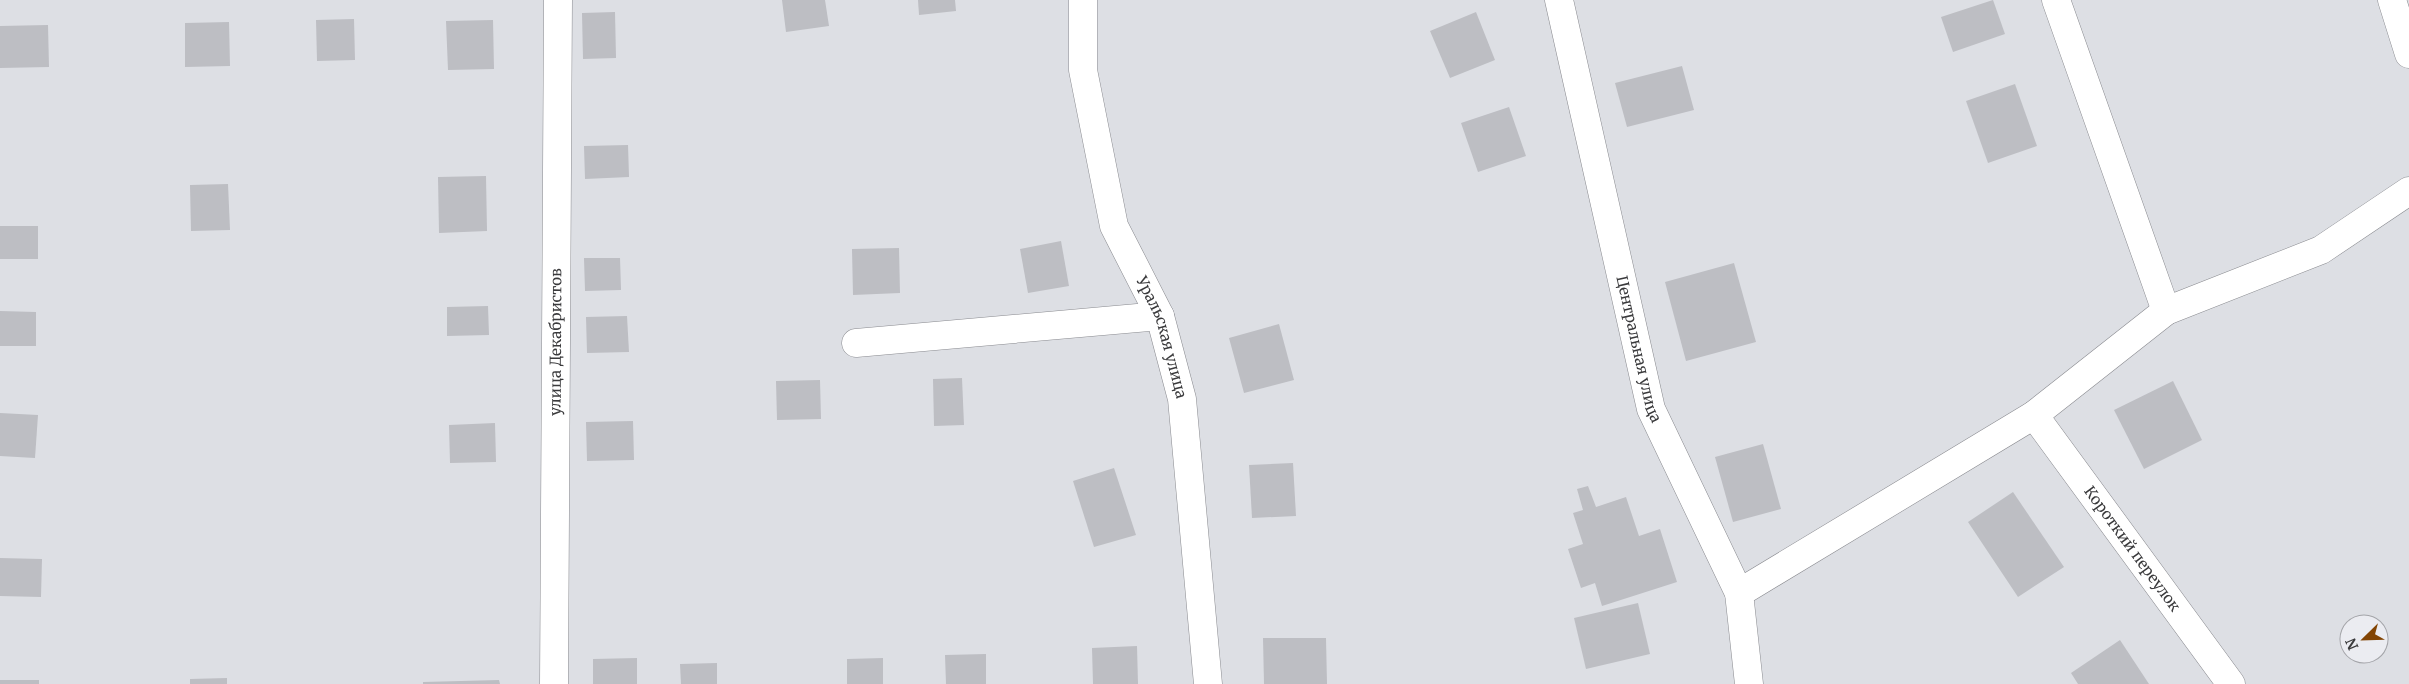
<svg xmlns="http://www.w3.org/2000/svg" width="2409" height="684" viewBox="0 0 2409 684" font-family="Merriweather,serif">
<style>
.building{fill:#bdbec3}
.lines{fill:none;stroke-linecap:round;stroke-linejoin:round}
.minor-casing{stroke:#898a8f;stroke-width:29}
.minor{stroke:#fff;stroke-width:28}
.labels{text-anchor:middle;stroke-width:4;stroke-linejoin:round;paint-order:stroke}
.street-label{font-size:15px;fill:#3a3a3c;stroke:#ebecf1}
</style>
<rect width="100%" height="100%" fill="#dddfe4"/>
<!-- building -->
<g class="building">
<path d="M782,0h43l4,26 -43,6z"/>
<path d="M918,0h37l1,11 -37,4z"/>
<path d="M1993,0l12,34 -52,18 -12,-35z"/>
<path d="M615,12l1,46 -33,1 -1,-46z"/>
<path d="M1476,12l19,48 -45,18 -20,-47z"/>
<path d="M354,19l1,41 -38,1 -1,-41z"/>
<path d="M493,20l1,49 -46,1 -2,-49z"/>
<path d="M229,22l1,44 -45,1v-44z"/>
<path d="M48,25l1,42 -49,1v-42z"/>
<path d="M1682,66l12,44 -67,17 -12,-44z"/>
<path d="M2015,84l22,62 -49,17 -22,-62z"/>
<path d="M1509,107l17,49 -48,16 -17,-49z"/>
<path d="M628,145l1,32 -44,2 -1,-33z"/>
<path d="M486,176l1,55 -48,2 -1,-56z"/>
<path d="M228,184l2,46 -39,1 -1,-46z"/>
<rect x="0" y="226" width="38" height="33"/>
<path d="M1061,241l8,45 -41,7 -8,-44z"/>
<path d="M899,248l1,45 -47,2 -1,-46z"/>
<path d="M584,258h36l1,32 -36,1z"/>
<path d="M1734,263l22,79 -70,19 -21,-79z"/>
<path d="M488,306l1,29 -42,1v-29z"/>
<path d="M0,311l36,1v34h-36z"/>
<path d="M627,316l2,36 -42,1 -1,-36z"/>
<path d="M1279,324l15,56 -50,13 -15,-55z"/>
<path d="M962,378l2,47 -30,1 -1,-47z"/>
<path d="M820,380l1,39 -44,1 -1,-39z"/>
<path d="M2173,381l29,59 -58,29 -30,-59z"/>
<path d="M0,413l38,2 -3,43 -35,-2z"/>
<path d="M633,421l1,39 -47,1 -1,-39z"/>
<path d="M495,423l1,39 -46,1 -1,-38z"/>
<path d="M1763,444l18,65 -48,13 -18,-65z"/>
<path d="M1293,463l3,53 -44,2 -3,-53z"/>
<path d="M1114,468l22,67 -42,12 -21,-66z"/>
<path d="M1588,486l8,21 30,-10 13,39 21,-7 17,53 -75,24 -7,-23 -14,5 -13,-39 15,-5 -10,-31 10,-3 -6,-21z"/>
<path d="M2013,492l51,75 -46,30 -50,-75z"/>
<path d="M0,558l42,1 -1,38 -41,-1z"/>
<path d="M1638,603l12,51 -64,15 -12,-51z"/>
<path d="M1263,638h63l1,46h-63z"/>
<path d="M2120,640l29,44h-71l-7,-11z"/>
<path d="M1137,646l1,38h-45l-1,-36z"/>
<path d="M986,654v30h-40l-1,-29z"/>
<path d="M637,658v26h-44v-25z"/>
<path d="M883,658v26h-36v-25z"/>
<path d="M717,663v21h-36l-1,-20z"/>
<path d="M227,678v6h-37v-5z"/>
<rect x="0" y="680" width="39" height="4"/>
<path d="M499,680l1,4h-77v-2z"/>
</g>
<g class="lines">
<!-- minor casing -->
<g class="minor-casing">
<g id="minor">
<path id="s1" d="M1083,0v70l31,156 46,90 22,83 26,285"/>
<path id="s2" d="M1559,0l92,409 88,184 10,91"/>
<path d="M2056,0l110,311"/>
<path d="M2392,0l17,54"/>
<path d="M856,343l304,-27"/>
<path id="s3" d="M2034,415l197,269"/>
<path d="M1739,593l295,-178 132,-104 155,-61 88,-59"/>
<path id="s4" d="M554,684l4,-684"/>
</g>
</g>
<!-- minor -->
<use href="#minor" class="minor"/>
</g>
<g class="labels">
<!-- street labels -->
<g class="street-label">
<text dy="5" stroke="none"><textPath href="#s1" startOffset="351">Уральская улица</textPath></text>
<text dy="5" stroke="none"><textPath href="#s4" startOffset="342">улица Декабристов</textPath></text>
<text dy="5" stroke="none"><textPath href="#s2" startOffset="358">Центральная улица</textPath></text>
<text dy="5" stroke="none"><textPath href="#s3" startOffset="166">Короткий переулок</textPath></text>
</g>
</g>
<!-- north arrow -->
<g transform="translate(2364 639) rotate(247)"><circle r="24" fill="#ebecf1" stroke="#a4a5a9"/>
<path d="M0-4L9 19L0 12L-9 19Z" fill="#824403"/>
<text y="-8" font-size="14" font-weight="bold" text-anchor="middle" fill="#3a3a3c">N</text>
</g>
</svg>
